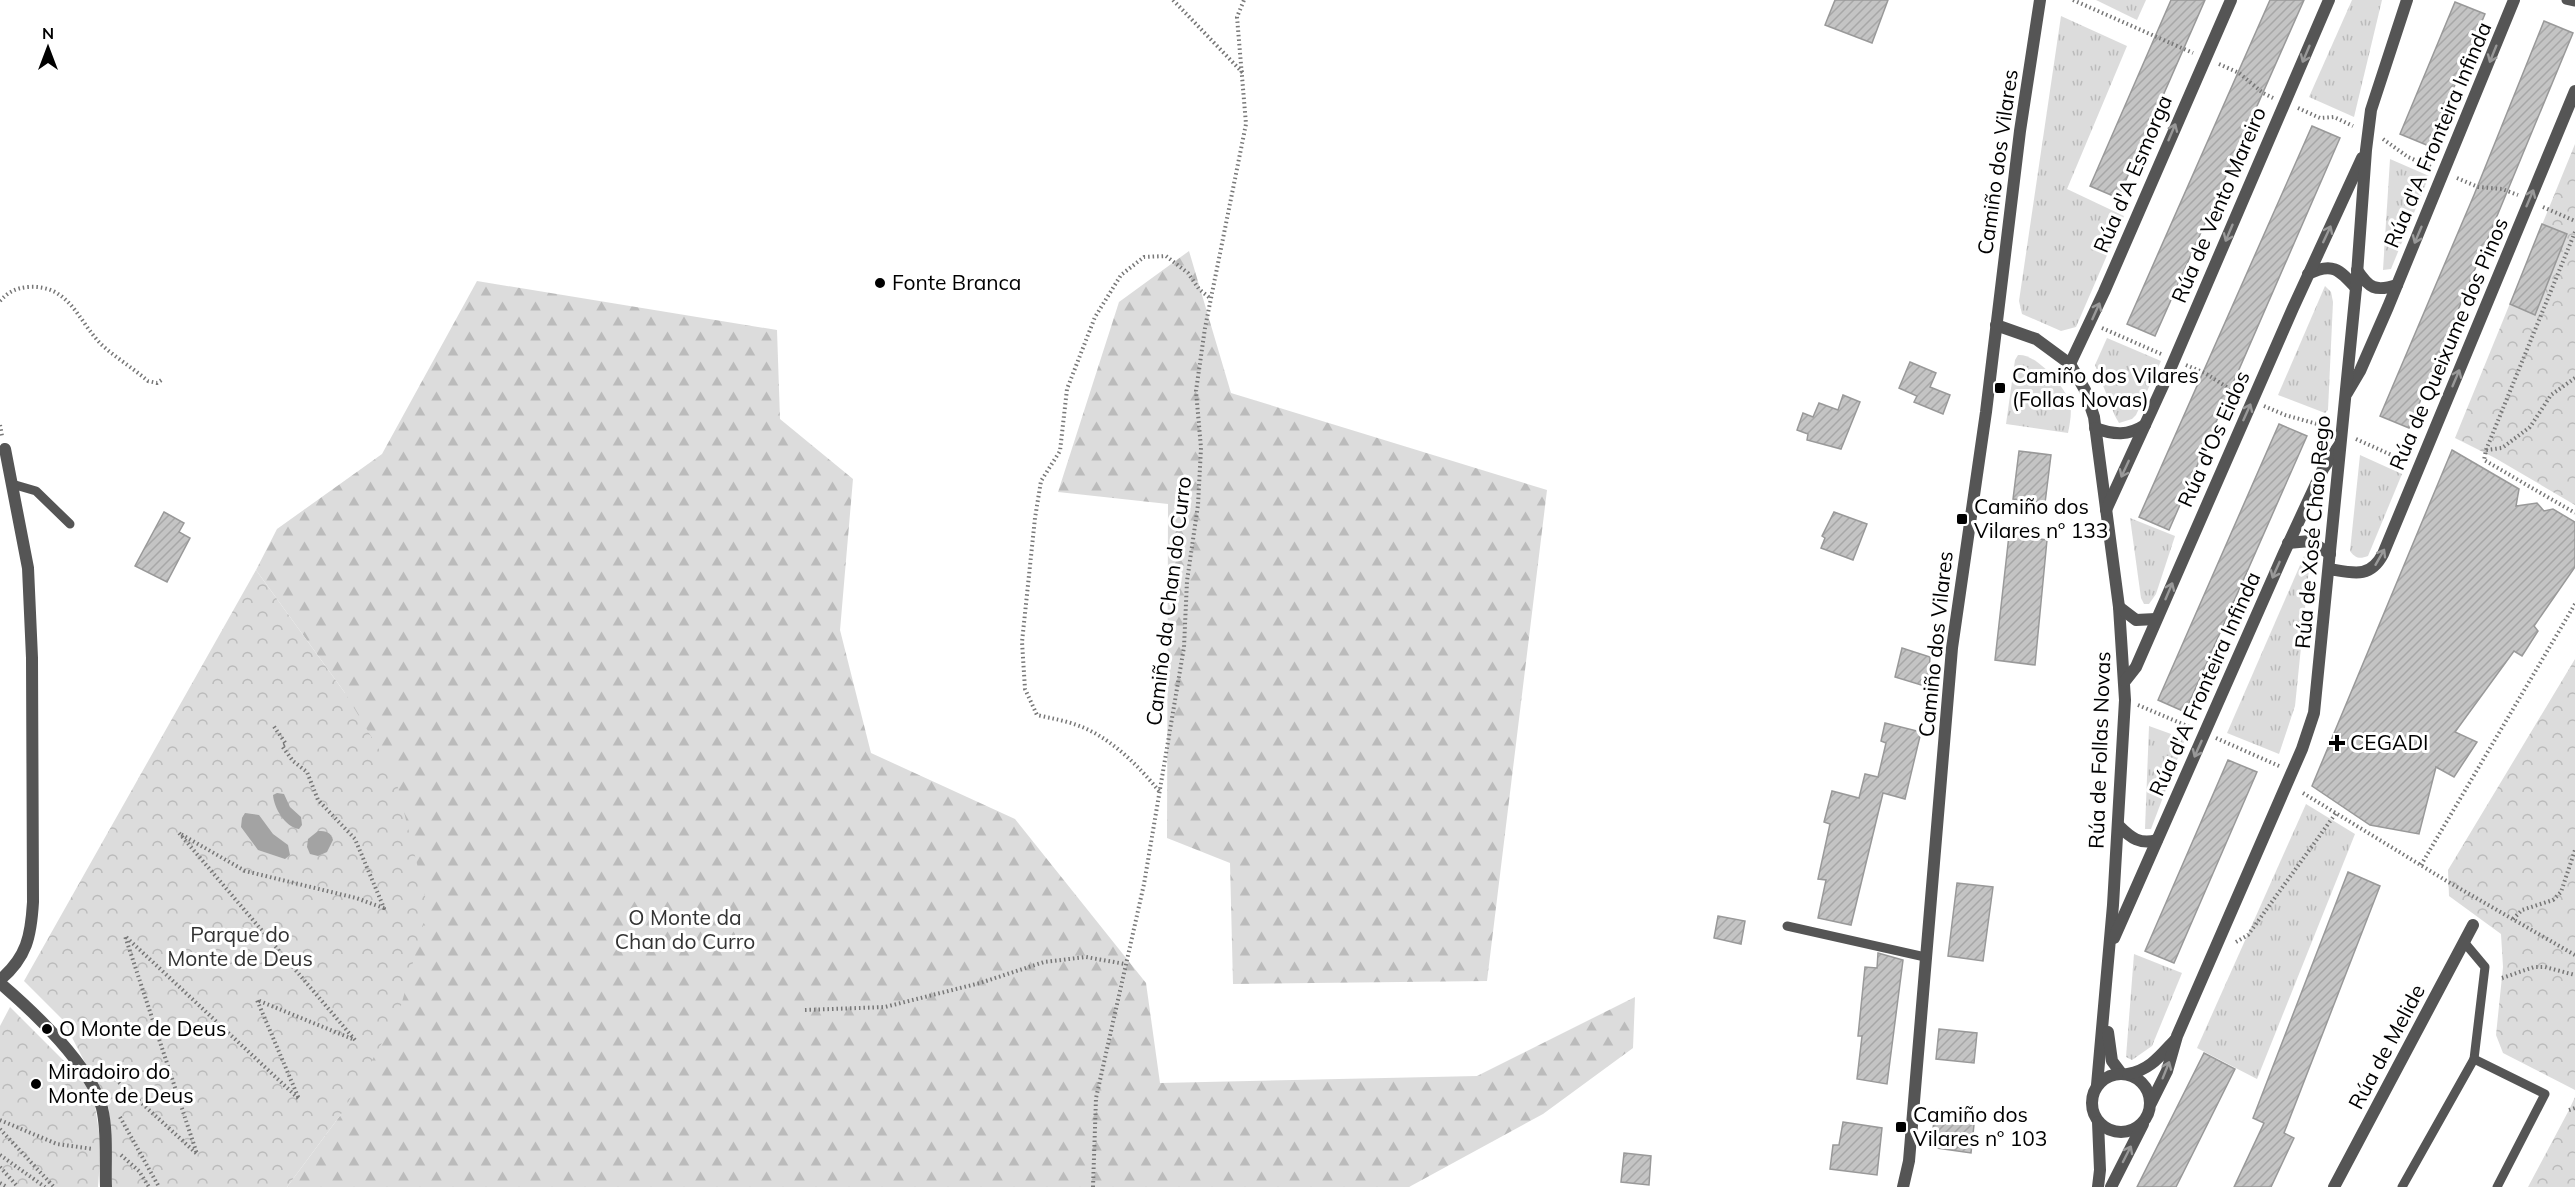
<svg xmlns="http://www.w3.org/2000/svg" width="2575" height="1187" viewBox="0 0 2575 1187" font-family="Mulish,sans-serif">
<style>
.grass{fill:url(#grass-tufts)}
.forest{fill:url(#forest-firs)}
.park{fill:url(#park-crowns)}
.water{fill:#a3a3a3}
.building{fill:url(#building-hatch);stroke:#999;stroke-width:1.5}
.lines{fill:none;stroke-linecap:round;stroke-linejoin:round}
.path{stroke:#777;stroke-width:4;stroke-dasharray:1.5 3;stroke-linecap:butt}
.lane{stroke:#555;stroke-width:9}
.street{stroke:#555;stroke-width:12}
.oneway{stroke:#999}
.poi-dot{fill:#000;stroke:#fff;stroke-width:2}
.labels{text-anchor:middle;stroke-width:6;stroke-linejoin:round;paint-order:stroke}
.street-label{font-size:21px;fill:#000;stroke:#fff}
.poi-label{font-size:21px;fill:#000;stroke:#fff;text-anchor:start}
.park-label{font-size:21px;fill:#333;stroke:#fff}
</style>
<defs>
<pattern id="grass-tufts" width="24" height="20" patternUnits="userSpaceOnUse" patternTransform="scale(1.5)"><rect width="24" height="20" fill="#dcdcdc"/><path d="M3 7l-1-3M5 7V3M7 7l1-3M15 17l-1-3M17 17v-4M19 17l1-3" fill="none" stroke="#bbb"/></pattern>
<pattern id="forest-firs" width="22" height="20" patternUnits="userSpaceOnUse" patternTransform="scale(1.5)"><rect width="22" height="20" fill="#dcdcdc"/><path d="M5 1l3.5 6h-7zM16 11l3.5 6h-7z" fill="#bbb"/></pattern>
<pattern id="park-crowns" width="20" height="18" patternUnits="userSpaceOnUse" patternTransform="scale(1.5)"><rect width="20" height="18" fill="#dcdcdc"/><path d="M2 6a3 3 0 1 1 6 0M12 15a3 3 0 1 1 6 0" fill="none" stroke="#bbb"/></pattern>
<pattern id="building-hatch" width="6" height="6" patternUnits="userSpaceOnUse" patternTransform="scale(1.5)"><rect width="6" height="6" fill="#c4c4c4"/><path d="M-1 1l2-2M0 6l6-6M5 7l2-2" fill="none" stroke="#a7a7a7"/></pattern>
</defs>
<rect width="100%" height="100%" fill="#fff"/>
<!-- grass -->
<g class="grass">
<path d="M2096,0h50l-9,20z"/>
<path d="M2352,0h30l-28,117 -45,-20z"/>
<path d="M2061,16l66,30 -60,143 57,27 -48,111 -15,4 -39,-17 -3,-13z"/>
<path d="M2390,159l39,17 -38,93 -8,1z"/>
<path d="M2325,286l6,6 2,10 -5,108 -3,3 -47,-18z"/>
<path d="M2107,338l54,23 -25,54 -4,4 -13,4 -4,-7 -20,-51z"/>
<path d="M2018,355c18,-2 47,32 52,48 2,10 0,20 -2,30l-62,-9 9,-64z"/>
<path d="M2360,455l42,19 -34,82c-8,3 -12,3 -18,-5z"/>
<path d="M2130,518l45,18 -19,58 -7,10h-5l-3,-6z"/>
<path d="M2304,556l6,3 -15,147 -16,48 -52,-21z"/>
<path d="M2149,726l36,13 -34,90h-6z"/>
<path d="M2306,804l49,30 -98,245 -60,-31z"/>
<path d="M2134,954l48,19 -30,73 -20,14 -6,-3z"/>
</g>
<!-- forest -->
<g class="forest">
<path d="M1189,251l42,142 316,97 -60,491 -254,3 -3,-121 -63,-25 1,-334 -110,-12 61,-190z"/>
<path d="M477,281l300,49 3,89 73,60 -13,151 31,123 144,66 131,164 14,100 317,-7 158,-79 -2,51 -90,66 -134,73h-1122l55,-74 3,-420 -89,-123 21,-41 105,-75z"/>
</g>
<!-- park -->
<g class="park">
<path d="M2575,144v361l-80,-47 -40,-20z"/>
<path d="M256,570l89,123 50,83 33,132 -29,105 -57,100 -55,74h-175l-3,-78 -46,-89 -39,-39z"/>
<path d="M2575,659v431l-72,-37 -7,-18 7,-68 -2,-33 -52,-38 -1,-26z"/>
<path d="M10,1007l76,76 9,23 6,39 -3,42h-98v-161z"/>
<path d="M2575,1097v90h-47l41,-77z"/>
</g>
<!-- water -->
<g class="water">
<path d="M277,793l7,1 6,13 11,10 1,8 -3,4c-14,-2 -25,-21 -26,-34z"/>
<path d="M245,813l14,2 14,19 15,11 2,10 -5,4 -27,-9 -17,-23 1,-9z"/>
<path d="M318,831c8,0 13,1 15,9l-6,12 -9,4 -8,-2 -3,-7 1,-8z"/>
</g>
<!-- building -->
<g class="building">
<path d="M1835,0h53l-16,43 -47,-18z"/>
<path d="M2171,0h34l-87,198 -28,-12z"/>
<path d="M2270,0h34l-149,336 -28,-12z"/>
<path d="M2455,2l30,12 -56,132 -29,-12z"/>
<path d="M2544,21l29,12 -164,395 -29,-12 94,-221z"/>
<path d="M2312,126l28,12 -171,392 -30,-13z"/>
<path d="M2542,224l25,10 -32,81 -25,-11z"/>
<path d="M1910,362l26,11 -6,14 20,8 -7,19 -29,-12 3,-6 -18,-8z"/>
<path d="M1843,395l17,7 -19,47 -34,-9 1,-6 -11,-4 6,-17 10,4 6,-14 19,7z"/>
<path d="M2279,424l28,12 -122,276 -27,-12z"/>
<path d="M2452,450l67,39 -3,17 21,-3 7,8 9,-2 22,13v45l-41,59 4,5 -16,25 -8,-5 -59,81 22,10 -23,35 -18,-10 -17,67 -49,-9 -58,-39z"/>
<path d="M2019,451l32,4 -6,48 -32,-4z"/>
<path d="M164,512l20,11 -5,9 11,6 -23,44 -32,-16z"/>
<path d="M1834,512l33,12 -14,36 -32,-12 4,-10 -3,-2z"/>
<path d="M2009,535l38,5 -12,125 -40,-5z"/>
<path d="M1902,648l28,9 -2,30 -33,-10z"/>
<path d="M1885,723l36,9 -16,67 -22,-6 -32,132 -33,-7 8,-38 -8,-1 12,-55 -6,-2 8,-31 27,7 6,-24 13,3 8,-34 -5,-2z"/>
<path d="M2228,760l29,12 -83,191 -29,-12z"/>
<path d="M2348,872l32,14 -96,247 10,5 -23,49h-37l30,-64 -11,-5z"/>
<path d="M1957,883l36,4 -10,74 -35,-5z"/>
<path d="M1718,916l27,5 -4,23 -27,-6z"/>
<path d="M1878,953l25,7 -16,124 -30,-5 5,-43h-4l7,-69 12,1z"/>
<path d="M1939,1029l38,4 -3,30 -38,-4z"/>
<path d="M2204,1053l31,16 -59,118h-39z"/>
<path d="M1936,1109l39,6 -4,38 -41,-6z"/>
<path d="M1843,1122l39,6 -5,47 -47,-6 3,-24h6z"/>
<path d="M1624,1153l27,3 -2,29 -28,-3z"/>
</g>
<g class="lines">
<!-- path -->
<g class="path">
<path d="M1173,0l70,73"/>
<path d="M2073,0l120,53"/>
<path d="M2219,64l20,9 24,20 10,5"/>
<path d="M2298,108l22,10 14,-1 19,9"/>
<path d="M2383,139l25,18 23,10"/>
<path d="M2457,178l21,9 24,2 16,6"/>
<path d="M2543,207l32,14"/>
<path d="M0,301c8,-9 16,-13 28,-14 43,-3 50,36 76,60 14,12 30,22 44,34l9,2 6,-4"/>
<path d="M2102,328l59,26"/>
<path d="M2186,365l19,8 34,22"/>
<path d="M2575,378l-24,17 -21,32 -28,21 -16,2 -2,10 91,53"/>
<path d="M2264,406l21,9 43,12"/>
<path d="M0,425l2,11"/>
<path d="M2356,439l51,23"/>
<path d="M2486,450l89,-218"/>
<path d="M2138,705l54,23"/>
<path d="M2216,738l63,28"/>
<path d="M1159,791c-22,-27 -51,-56 -85,-67 -12,-4 -24,-6 -37,-9l-12,-26 -3,-47 13,-124 6,-37 19,-30 7,-62 28,-72 26,-42 23,-18 22,-1 22,17 11,16 12,10"/>
<path d="M2303,793l142,87 130,75"/>
<path d="M2421,865l154,-261"/>
<path d="M2513,919l9,-9 31,-10 8,-8 14,-42"/>
<path d="M2236,942l12,-7 88,-122"/>
<path d="M2502,978l32,-11h11l30,8"/>
<path d="M805,1010l80,-3 95,-24 64,-21 42,-5 39,7"/>
<path d="M99,1064l98,90 -72,-218 174,163 -42,-99 98,40 -176,-207 66,38 111,27 28,10 -29,-69 -37,-39 -11,-28 -14,-11 -11,-15 4,-2 -13,-19"/>
<path d="M2569,1110l6,-2"/>
<path d="M120,1117l39,70"/>
<path d="M0,1120l57,24 36,5"/>
<path d="M0,1129l54,58"/>
<path d="M0,1155l45,32"/>
<path d="M121,1155l18,16 10,16"/>
<path d="M0,1167l18,20"/>
<path d="M0,1183l7,4"/>
<path d="M1093,1187l3,-89 48,-214 40,-237 3,-66 11,-76 3,-57 -5,-57 9,-63 41,-204 -9,-107 7,-17"/>
</g>
<!-- lane -->
<g class="lane">
<path d="M2566,0l9,2"/>
<path d="M12,484l24,7 34,33"/>
<path d="M1787,926l138,31"/>
<path d="M2464,942l21,25 -11,92"/>
<path d="M2402,1187l72,-128 71,35 -48,93"/>
</g>
<!-- street -->
<g class="street">
<path d="M2357,270c12,18 18,22 40,15"/>
<path d="M2308,274c24,-12 31,-5 48,14"/>
<path d="M1996,325l40,14 34,25 15,26 9,27 4,31 21,159 6,93 -12,205 -16,180"/>
<path d="M2070,364l34,-72 127,-292"/>
<path d="M2347,393l13,-22 28,-64 126,-307"/>
<path d="M2095,428c19,7 33,8 50,-3"/>
<path d="M2106,510l60,-131 163,-379"/>
<path d="M2288,543l22,-2 20,13"/>
<path d="M2329,569c24,4 41,10 54,-15l192,-463"/>
<path d="M2119,607l17,13 20,-1"/>
<path d="M2125,681l11,-14 157,-359 69,-150"/>
<path d="M2119,826c12,12 21,19 38,14"/>
<path d="M2114,938l170,-385 39,-84 17,-25"/>
<path d="M0,980c27,-23 31,-44 33,-78l-1,-244 -4,-90 -23,-119"/>
<path d="M0,983c34,29 90,82 102,125 6,25 3,54 4,79"/>
<path d="M2108,1032l4,29 9,12"/>
<circle cx="2121" cy="1103" r="29"/>
<path d="M2128,1074c22,-4 32,-18 47,-34"/>
<path d="M2151,1103l16,-32 10,-35 125,-287 12,-36 42,-425 10,-138 5,-40 36,-110"/>
<path d="M1903,1187l6,-26 43,-513 34,-236 34,-281 20,-131"/>
<path d="M2098,1187l2,-17 -2,-48"/>
<path d="M2111,1187l32,-63"/>
<path d="M2334,1187l139,-262"/>
</g>
</g>
<!-- one-way arrows -->
<defs><path id="oneway-shaft" d="M-6 0H5M1.5-3L5.5 0L1.5 3" fill="none" stroke-width="1.6" stroke-linecap="round" stroke-linejoin="round" transform="scale(1.5)"/></defs>
<g class="oneway">
<use href="#oneway-shaft" transform="translate(2306 54) rotate(113)"/>
<use href="#oneway-shaft" transform="translate(2493 54) rotate(112)"/>
<use href="#oneway-shaft" transform="translate(2172 132) rotate(-67)"/>
<use href="#oneway-shaft" transform="translate(2530 198) rotate(-67)"/>
<use href="#oneway-shaft" transform="translate(2229 233) rotate(113)"/>
<use href="#oneway-shaft" transform="translate(2327 234) rotate(-65)"/>
<use href="#oneway-shaft" transform="translate(2418 235) rotate(113)"/>
<use href="#oneway-shaft" transform="translate(2096 311) rotate(-66)"/>
<use href="#oneway-shaft" transform="translate(2456 378) rotate(-67)"/>
<use href="#oneway-shaft" transform="translate(2247 412) rotate(-66)"/>
<use href="#oneway-shaft" transform="translate(2125 469) rotate(115)"/>
<use href="#oneway-shaft" transform="translate(2380 557) rotate(-60)"/>
<use href="#oneway-shaft" transform="translate(2276 570) rotate(114)"/>
<use href="#oneway-shaft" transform="translate(2169 591) rotate(-67)"/>
<use href="#oneway-shaft" transform="translate(2198 749) rotate(114)"/>
<use href="#oneway-shaft" transform="translate(2166 1070) rotate(-68)"/>
<use href="#oneway-shaft" transform="translate(2127 1154) rotate(-63)"/>
</g>
<!-- markers -->
<g class="poi-dot">
<circle cx="880" cy="283" r="6"/>
<rect x="1994" y="382" width="12" height="12" rx="3"/>
<rect x="1956" y="513" width="12" height="12" rx="3"/>
<path d="M2334 734h6v6h6v6h-6v6h-6v-6h-6v-6h6z"/>
<circle cx="47" cy="1029" r="6"/>
<circle cx="36" cy="1084" r="6"/>
<rect x="1895" y="1121" width="12" height="12" rx="3"/>
</g>
<g class="labels">
<!-- street labels -->
<g class="street-label">
<text transform="translate(2438 135) rotate(-67)" y="7">Rúa d'A Fronteira Infinda</text>
<text transform="translate(1998 162) rotate(-82)" y="7">Camiño dos Vilares</text>
<text transform="translate(2133 174) rotate(-67)" y="7">Rúa d'A Esmorga</text>
<text transform="translate(2219 205) rotate(-67)" y="7">Rúa de Vento Mareiro</text>
<text transform="translate(2449 344) rotate(-67)" y="7">Rúa de Queixume dos Pinos</text>
<text transform="translate(2214 439) rotate(-66)" y="7">Rúa d'Os Eidos</text>
<text transform="translate(2313 532) rotate(-85)" y="7">Rúa de Xosé Chao Rego</text>
<text transform="translate(1169 601) rotate(-83)" y="7">Camiño da Chan do Curro</text>
<text transform="translate(1936 644) rotate(-84)" y="7">Camiño dos Vilares</text>
<text transform="translate(2205 684) rotate(-66)" y="7">Rúa d'A Fronteira Infinda</text>
<text transform="translate(2100 750) rotate(-88)" y="7">Rúa de Follas Novas</text>
<text transform="translate(2387 1047) rotate(-62)" y="7">Rúa de Melide</text>
</g>
<!-- poi labels -->
<g class="poi-label">
<text x="892" y="290">Fonte Branca</text>
<text x="2012" y="383">Camiño dos Vilares<tspan x="2012" dy="24">(Follas Novas)</tspan></text>
<text x="1974" y="514">Camiño dos<tspan x="1974" dy="24">Vilares nº 133</tspan></text>
<text x="2350" y="750">CEGADI</text>
<text x="59" y="1036">O Monte de Deus</text>
<text x="48" y="1079">Miradoiro do<tspan x="48" dy="24">Monte de Deus</tspan></text>
<text x="1913" y="1122">Camiño dos<tspan x="1913" dy="24">Vilares nº 103</tspan></text>
</g>
<!-- park labels -->
<g class="park-label">
<text x="685" y="925">O Monte da<tspan x="685" dy="24">Chan do Curro</tspan></text>
<text x="240" y="942">Parque do<tspan x="240" dy="24">Monte de Deus</tspan></text>
</g>
</g>
<!-- north arrow -->
<g transform="translate(48 48)" stroke="#ffffff" stroke-width="4.5" paint-order="stroke">
<path d="M0-4.5L10 22L0 15L-10 22Z" fill="#000000"/>
<text y="-9" font-size="16" font-weight="bold" text-anchor="middle" fill="#000000">N</text>
</g>
</svg>
